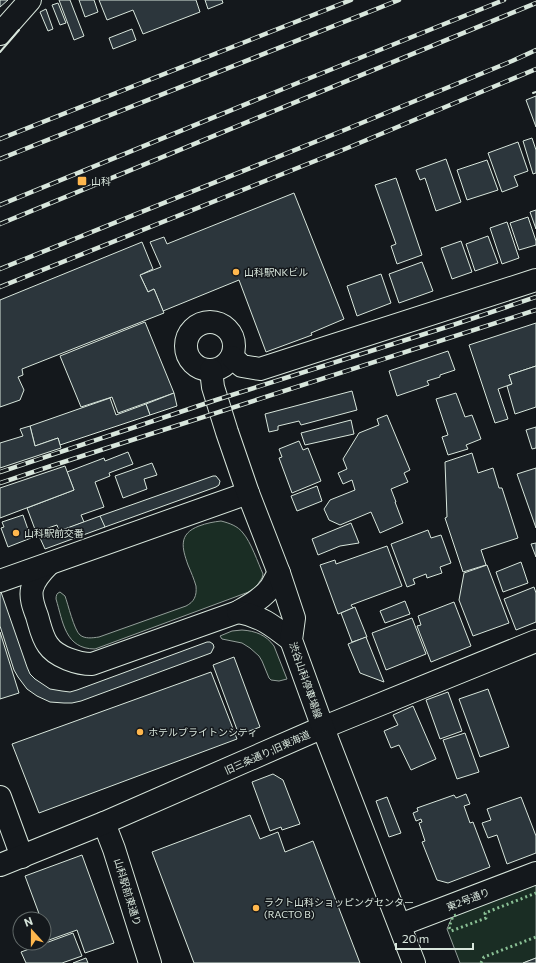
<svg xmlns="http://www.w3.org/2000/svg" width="536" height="963" viewBox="0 0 536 963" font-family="Commissioner,'Noto Sans JP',sans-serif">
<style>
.green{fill:#1a2d24;stroke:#939e99}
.building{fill:#2c363c;stroke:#d8e6dc}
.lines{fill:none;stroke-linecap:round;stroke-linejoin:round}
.minor-casing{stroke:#d8e6dc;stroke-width:24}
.major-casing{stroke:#d8e6dc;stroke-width:24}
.minor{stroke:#14181c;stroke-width:22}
.major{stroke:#14181c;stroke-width:22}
.rail-casing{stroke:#d8e6dc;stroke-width:4.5}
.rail{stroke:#14181c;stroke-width:3;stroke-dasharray:9;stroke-linecap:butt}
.hedge{stroke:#8ac095;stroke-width:3;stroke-dasharray:2 3;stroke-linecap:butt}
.wall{stroke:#d8e6dc;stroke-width:2}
.poi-dot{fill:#ffb74d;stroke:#14181c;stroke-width:1.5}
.labels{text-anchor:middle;stroke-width:3;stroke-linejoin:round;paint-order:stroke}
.poi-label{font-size:10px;fill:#d8e6dc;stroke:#14181c;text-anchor:start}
.street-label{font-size:10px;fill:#d8e6dc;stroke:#14181c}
</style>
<rect width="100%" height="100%" fill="#14181c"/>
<!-- green -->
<g class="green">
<path d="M221,521c8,2 17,5 22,12 8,9 15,30 20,41l-1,4 -8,12 -159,59c-30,0 -32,-27 -39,-50 0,-4 1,-6 4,-7l5,4c3,8 9,34 15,39 5,4 12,3 19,2l87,-31c8,-4 11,-10 10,-20 -2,-7 -5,-14 -8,-21 -6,-17 -10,-31 11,-39 8,-3 14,-4 22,-5z"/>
<path d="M242,630c14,1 24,5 32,16l13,33 -8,2 -8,-1 -2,-2 -7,-17 -3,-5 -9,-8 -8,-5 -20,-4 -2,-3 12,-5z"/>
<path d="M536,882v76l-13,5h-63l-13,-34 6,-14z"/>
</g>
<!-- building -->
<g class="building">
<path d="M0,0h8l-8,7z"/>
<path d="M59,0h11l14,36 -10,4z"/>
<path d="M79,0h15l4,12 -13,5z"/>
<path d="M99,0h97l4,12 -57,22 -10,-24 -26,10z"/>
<path d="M205,0h17l1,3 -15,6z"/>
<path d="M58,3l8,20 -6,2 -8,-20z"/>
<path d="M46,9l7,20 -5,2 -8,-19z"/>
<path d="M132,29l4,11 -23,9 -4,-11z"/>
<path d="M536,96v31l-10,-27z"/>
<path d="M532,138l4,12v23l-3,1 -10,-33z"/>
<path d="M518,142l10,29 -14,5 4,10 -16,6 -14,-39z"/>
<path d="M446,159l15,43 -25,9 -11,-33 -5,2 -4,-10z"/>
<path d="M487,160l11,30 -31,10 -10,-30z"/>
<path d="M396,178l26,77 -25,9 -6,-18 5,-2 -21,-59z"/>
<path d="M294,193l50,126 -33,14 1,2 -46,17 -27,-72 -76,31 -9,-22 -6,3 -8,-17 21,-8 -11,-25 14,-5 3,7z"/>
<path d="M536,210v19l-6,-17z"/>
<path d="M528,217l8,24v4l-17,5 -9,-27z"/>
<path d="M507,222l12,36 -17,6 -12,-36z"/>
<path d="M488,236l10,27 -23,8 -9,-27z"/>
<path d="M461,241l11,31 -20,7 -11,-31z"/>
<path d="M142,242l11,27 -13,6 8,17 6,-3 10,24 -142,56 1,6 -5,2 6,13 -4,10 -20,7v-107z"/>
<path d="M422,262l11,29 -34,12 -10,-29z"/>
<path d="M381,274l10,29 -34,13 -10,-30z"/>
<path d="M145,322l29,71 -56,20 -6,-16 -31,10 -21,-51z"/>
<path d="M536,323v43l-27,9 3,9 -14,5 10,30 -13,4 -26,-78z"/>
<path d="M448,351l7,19 -15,5v2l-13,4 2,4 -32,11 -8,-25z"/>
<path d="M536,366v41l-21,7 -8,-28 5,-2 -3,-9z"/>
<path d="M352,391l5,19 -56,15 -2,-4 -21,5v4l-9,2 -4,-18z"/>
<path d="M174,393l3,13 -27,9 -4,-11z"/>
<path d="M456,393l9,24 7,-2 9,24 -15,6 2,4 -20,6 -6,-18 6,-2 -12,-36z"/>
<path d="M110,398l6,17 30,-11 4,11 -90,30 -2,-7 -23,8 -5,-20z"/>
<path d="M387,415l23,55 -6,3 4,9 -17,7 5,13h-1l8,21 -23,10 -9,-21 -31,13 -11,-5 -5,-11 6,-9 25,-10 -3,-10 -9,4 -5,-11 9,-4 -4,-10 16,-26 20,-8 -2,-6z"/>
<path d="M351,420l3,14 -49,11 -4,-12z"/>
<path d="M30,426l5,20 23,-8 3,10 -61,20v-25l23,-7 -3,-7z"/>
<path d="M536,427v21l-4,1 -6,-19z"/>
<path d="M299,441l4,9 5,-2 13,33 -29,12 -13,-35 3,-1 -3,-8z"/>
<path d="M128,452l5,12 -24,9 1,3 -15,6 9,25 -23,8 3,7 -13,5 -12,4 -2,-6 -21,7 -9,-24 47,-18 -7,-18 37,-14 1,3z"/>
<path d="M472,453l6,20 15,-5 6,20h3l16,50 -37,12 5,15 -23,7 -18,-54 2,-1 -2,-55z"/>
<path d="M152,463l5,12 -13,4 3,10 -24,9 -8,-22z"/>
<path d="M65,466l9,24 -74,28v-30z"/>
<path d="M536,468v60l-19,-54z"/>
<path d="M213,476h3l4,5 -1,4 -3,2 -111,40 -4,-1 -3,-4v-4l2,-2z"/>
<path d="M317,486l5,15 -25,10 -6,-15z"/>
<path d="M23,515l8,23 -23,9 -7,-19 3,-1 -2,-5z"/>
<path d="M100,516l5,11 -60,22 -5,-11z"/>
<path d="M351,523l8,20 -19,3 -22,9 -6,-16z"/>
<path d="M428,530l3,8 10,-3 10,28 -11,4 2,6 -15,5 -1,-4 -13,5 2,5 -8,3 -16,-43z"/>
<path d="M536,543v14l-5,-13z"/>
<path d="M387,546l15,40 -51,19 2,3 -15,6 -18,-49 15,-5 1,4z"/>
<path d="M521,562l7,21 -25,9 -7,-20z"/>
<path d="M487,565l22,58 -36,13 -14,-36 5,-27z"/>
<path d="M534,587l2,6v29l-20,8 -12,-31z"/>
<path d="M0,590l1,2 26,75 3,7 5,5 15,10 12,2 8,1 7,-2 130,-48h3l3,2 1,3 -3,6 -130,48 -9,2h-8l-14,-1 -13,-6 -10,-7 -9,-12 -4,-7 -14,-44z"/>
<path d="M405,601l5,13 -25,9 -5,-12z"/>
<path d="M454,602l17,44 -40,16 -14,-36 4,-1 -3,-9z"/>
<path d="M355,607l12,30 -15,5 -11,-29z"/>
<path d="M412,618l14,36 -40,16 -14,-37z"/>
<path d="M0,632l19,61 -19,6z"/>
<path d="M366,637l18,45 -24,-9 -12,-29z"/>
<path d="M234,657l26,70 -21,8 -26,-70z"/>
<path d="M211,672l26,67 -198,74 -27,-69z"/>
<path d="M488,689l21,58 -29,10 -21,-58z"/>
<path d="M448,692l14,39 -22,8 -14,-39z"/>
<path d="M413,706l23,53 -25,11 -12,-25 -8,3 -7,-17 14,-6 -5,-10z"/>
<path d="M465,733l14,39 -22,7 -14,-39z"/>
<path d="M273,774l10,6 17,44 -18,6 -1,-3 -11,4 -18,-49z"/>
<path d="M466,794l4,10 -6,2 6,17 3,-1 17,45 -42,16 -11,-3 -15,-38 3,-1 -6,-18 3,-1 -1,-3 -5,2 -3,-8 5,-2 -1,-3 37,-13 2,3z"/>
<path d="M387,797l14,36 -12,4 -13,-36z"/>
<path d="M521,797l15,39v17l-29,11 -10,-29 -9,3 -6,-15 9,-3 -4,-11z"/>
<path d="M250,815l10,24 18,-7 7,20 28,-11 47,122h-166l-42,-111z"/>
<path d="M82,855l32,88 -29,10 -8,-23 -28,10 -5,-13v-8h-3l-16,-43z"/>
<path d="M73,933l9,23 -20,7h-36l-5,-11z"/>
<path d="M86,958l2,5h-15z"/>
<path d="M536,958v5h-13z"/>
</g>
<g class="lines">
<!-- minor casing -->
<g class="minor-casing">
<g id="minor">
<path d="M0,34l30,-34"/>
<circle cx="210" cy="346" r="24"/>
<path d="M232,357l10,9 18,3 276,-89"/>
<path d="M49,564c-7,7 -15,16 -17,25 -2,9 2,19 5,27 3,10 5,21 11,29 8,12 30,19 44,19l146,-52c12,-7 25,-14 33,-25 3,-5 5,-10 8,-14"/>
<path d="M0,581l248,-88"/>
<path d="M238,612c23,4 35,14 53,28"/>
<path d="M0,797l22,60"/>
<path d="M104,823l10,26 36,114"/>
<path d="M0,865l104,-42 208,-91 224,-91"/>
<path d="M400,925l136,-52"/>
</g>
</g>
<!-- major casing -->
<g class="major-casing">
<path id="major" d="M211,370l2,17 14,45 21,61 31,80 15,45 -3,22 32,88 91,235"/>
</g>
<!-- minor -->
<use href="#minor" class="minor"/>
<!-- major -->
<use href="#major" class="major"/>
<!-- rail casing -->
<g class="rail-casing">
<g id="rail">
<path d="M0,139l351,-139"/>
<path d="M0,159l399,-159"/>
<path d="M0,205l300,-123 204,-82"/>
<path d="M0,224l536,-221"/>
<path d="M0,269l342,-138 170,-70 24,-11"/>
<path d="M0,287l345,-138 191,-80"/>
<path d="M0,472l216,-72 237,-75 83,-28"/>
<path d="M0,483l48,-16 488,-157"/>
</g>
</g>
<!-- rail -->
<use href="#rail" class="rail"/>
<!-- hedge -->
<g class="hedge">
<path d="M456,915l-3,1 -4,11 2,4 35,-13 -1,-5 51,-20"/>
<path d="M481,963l3,-6 52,-20"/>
</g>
<!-- wall -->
<g class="wall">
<path d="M0,52l19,-22"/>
<path d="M533,93l3,-1"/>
</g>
</g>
<!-- markers -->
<g class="poi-dot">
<rect x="77" y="176" width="10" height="10" rx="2"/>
<circle cx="236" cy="272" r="4"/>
<circle cx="16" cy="533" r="4"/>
<circle cx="140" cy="732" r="4"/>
<circle cx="256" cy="908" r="4"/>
</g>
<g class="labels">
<!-- poi labels -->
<g class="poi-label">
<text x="91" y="185">山科</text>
<text x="244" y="276">山科駅NKビル</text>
<text x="24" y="537">山科駅前交番</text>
<text x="148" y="736">ホテルブライトンシティ</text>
<text x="264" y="906">ラクト山科ショッピングセンター<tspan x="264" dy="12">(RACTO B)</tspan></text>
</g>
<!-- street labels -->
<g class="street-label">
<text transform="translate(306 680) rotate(71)" y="4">渋谷山科停車場線</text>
<text transform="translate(267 752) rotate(-24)" y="4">旧三条通り;旧東海道</text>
<text transform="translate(128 892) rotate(73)" y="4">山科駅前東通り</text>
<text transform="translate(468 899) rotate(-21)" y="4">東2号通り</text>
</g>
</g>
<!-- north arrow -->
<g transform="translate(32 931) rotate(339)"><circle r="19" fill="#14181c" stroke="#626a69"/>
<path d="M0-3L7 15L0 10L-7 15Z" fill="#ffb74d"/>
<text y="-6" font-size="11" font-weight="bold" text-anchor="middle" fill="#d8e6dc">N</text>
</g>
<!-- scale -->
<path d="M396 943v6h77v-6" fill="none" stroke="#d8e6dc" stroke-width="2"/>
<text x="402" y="943" font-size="12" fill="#d8e6dc" stroke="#14181c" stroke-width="3" paint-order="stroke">20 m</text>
</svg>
